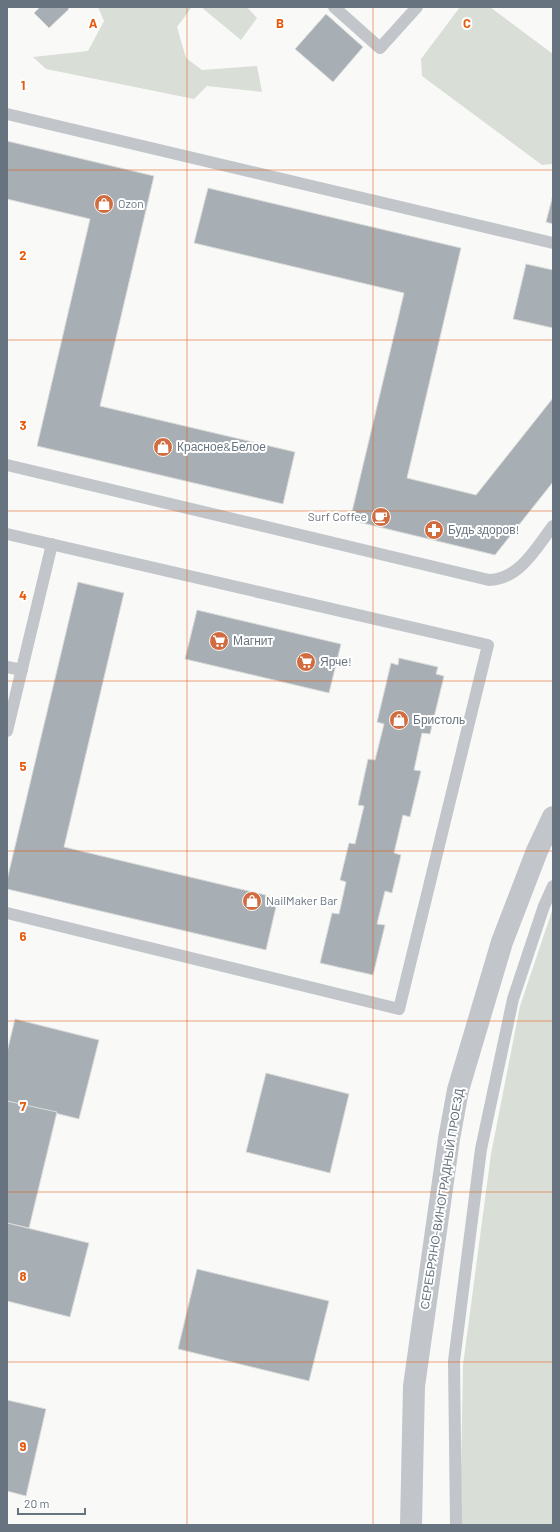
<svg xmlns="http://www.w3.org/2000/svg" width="560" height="1532" viewBox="0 0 560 1532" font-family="Barlow,sans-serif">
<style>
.green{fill:#d9ded7}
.building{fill:#a7aeb4;stroke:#dbdcda}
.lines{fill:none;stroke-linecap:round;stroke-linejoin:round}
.lane{stroke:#c2c5c9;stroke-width:12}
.street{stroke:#c2c5c9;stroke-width:22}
.grid{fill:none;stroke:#e8590c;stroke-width:1;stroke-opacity:0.55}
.labels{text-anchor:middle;stroke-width:4;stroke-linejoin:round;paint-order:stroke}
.poi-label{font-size:12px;fill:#67747f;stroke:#fff;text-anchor:start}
.street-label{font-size:12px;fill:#67747f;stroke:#fff}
.grid-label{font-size:13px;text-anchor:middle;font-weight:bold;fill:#e8590c;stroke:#fff;stroke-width:4;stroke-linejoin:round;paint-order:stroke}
</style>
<rect width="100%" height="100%" fill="#f9faf8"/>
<!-- green -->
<g class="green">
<path d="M98,7h94l-15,20 9,31 16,12 55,-4 5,26 -55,-6 -13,13 -148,-30 -13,-12 55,-6 16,-30z"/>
<path d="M201,7h46l10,11 -16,22z"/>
<path d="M460,7h30l63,47v110l-11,1 -120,-89 -1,-17z"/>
<path d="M553,908v617h-93l3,-160 28,-211 29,-148z"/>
</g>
<!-- building -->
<g class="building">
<path d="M40,7h27l2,2 -20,19 -15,-15z"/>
<path d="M326,14l37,33 -30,35 -38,-33z"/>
<path d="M7,141l147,35 -54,230 195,46 -12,52 -246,-58 53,-227 -83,-20z"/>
<path d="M208,188l253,60 -54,230 69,17 77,-97v84l-58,73 -145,-35 54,-227 -210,-50z"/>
<path d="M553,195v29l-7,-2z"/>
<path d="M526,264l27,6v58l-40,-9z"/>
<path d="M78,582l46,11 -60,254 214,51 -12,52 -259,-61v-9z"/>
<path d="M197,610l144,34 -12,49 -144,-34z"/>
<path d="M399,658l39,9 -2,7 8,2 -14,58 -8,-1 -8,37 7,1 -11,46 -7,-2 -9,38 7,2 -9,38 -7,-2 -8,33 8,1 -12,50 -53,-12 12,-50 7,1 7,-32 -6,-2 9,-37 6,1 9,-38 -6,-1 10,-46 7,1 9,-36 -7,-2 14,-59 7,2z"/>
<path d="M15,1019l84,21 -20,79 -72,-18v-49z"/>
<path d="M266,1073l83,21 -19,79 -84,-21z"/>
<path d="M7,1101l50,11 -28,116 -22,-5z"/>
<path d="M7,1223l82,20 -19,74 -63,-16z"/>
<path d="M197,1269l132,32 -20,80 -131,-32z"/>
<path d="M7,1400l39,9 -20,87 -19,-5z"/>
</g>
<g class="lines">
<!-- lane -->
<g class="lane">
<path d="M334,7l46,41 37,-41"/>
<path d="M7,114l546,129"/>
<path d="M7,465l482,115c31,-1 47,-32 64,-54"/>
<path d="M7,534l481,111 -89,364 -392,-96"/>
<path d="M7,667l15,3"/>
<path d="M7,731l45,-187"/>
<path d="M456,1525l-2,-164 27,-212 32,-150 31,-93 9,-20"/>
</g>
<!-- street -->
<path class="street" d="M411,1525l3,-139 35,-247 9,-49 44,-148 35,-91 16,-34"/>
</g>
<!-- grid -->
<path class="grid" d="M187,7v1518M373,7v1518M7,170h546M7,340h546M7,511h546M7,681h546M7,851h546M7,1021h546M7,1192h546M7,1362h546"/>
<!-- icons -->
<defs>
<g id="shop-disc" transform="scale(1)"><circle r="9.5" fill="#d16b40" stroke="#fff"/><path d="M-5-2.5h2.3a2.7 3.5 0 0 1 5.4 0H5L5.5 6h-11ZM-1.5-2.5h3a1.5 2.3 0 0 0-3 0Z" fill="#fff"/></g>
<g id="cafe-disc" transform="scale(1)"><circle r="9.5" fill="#d16b40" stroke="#fff"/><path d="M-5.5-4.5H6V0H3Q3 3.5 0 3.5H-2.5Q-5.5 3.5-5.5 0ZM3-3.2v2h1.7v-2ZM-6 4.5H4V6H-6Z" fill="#fff"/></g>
<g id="pharmacy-disc" transform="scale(1)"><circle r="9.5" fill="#d16b40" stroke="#fff"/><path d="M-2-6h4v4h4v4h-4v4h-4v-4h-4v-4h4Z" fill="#fff"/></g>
<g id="supermarket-disc" transform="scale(1)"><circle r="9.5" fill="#d16b40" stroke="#fff"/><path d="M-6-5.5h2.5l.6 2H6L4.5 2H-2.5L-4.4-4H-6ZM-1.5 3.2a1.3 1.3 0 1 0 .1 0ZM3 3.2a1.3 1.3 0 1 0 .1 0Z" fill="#fff"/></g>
</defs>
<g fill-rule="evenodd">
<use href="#shop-disc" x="104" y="204"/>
<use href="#shop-disc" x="163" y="447"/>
<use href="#cafe-disc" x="381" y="517"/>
<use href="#pharmacy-disc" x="434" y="530"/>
<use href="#supermarket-disc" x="219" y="641"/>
<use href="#supermarket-disc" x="306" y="662"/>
<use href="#shop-disc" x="399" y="720"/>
<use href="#shop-disc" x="252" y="901"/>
</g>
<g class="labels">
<!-- poi labels -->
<g class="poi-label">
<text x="118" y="208">Ozon</text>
<text x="177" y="451">Красное&amp;Белое</text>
<text x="367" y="521" text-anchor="end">Surf Coffee</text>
<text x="448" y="534">Будь здоров!</text>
<text x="233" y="645">Магнит</text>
<text x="320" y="666">Ярче!</text>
<text x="413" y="724">Бристоль</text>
<text x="266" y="905">NailMaker Bar</text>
</g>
<!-- street labels -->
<g class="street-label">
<text transform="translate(442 1199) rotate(-81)" y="4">СЕРЕБРЯНО-ВИНОГРАДНЫЙ ПРОЕЗД</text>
</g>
</g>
<g class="grid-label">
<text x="93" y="28">A</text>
<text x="280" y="28">B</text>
<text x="467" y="28">C</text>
<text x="23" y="90">1</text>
<text x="23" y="260">2</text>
<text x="23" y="430">3</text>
<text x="23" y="600">4</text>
<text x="23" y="771">5</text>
<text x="23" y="941">6</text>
<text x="23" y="1111">7</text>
<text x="23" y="1281">8</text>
<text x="23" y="1451">9</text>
</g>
<!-- border -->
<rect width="560" height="1532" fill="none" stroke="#67747f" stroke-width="16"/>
<!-- scale -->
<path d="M18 1508v6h67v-6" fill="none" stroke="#67747f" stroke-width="2"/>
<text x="24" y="1508" font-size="12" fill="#67747f" stroke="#ffffff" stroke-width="3" paint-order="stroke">20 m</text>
</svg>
